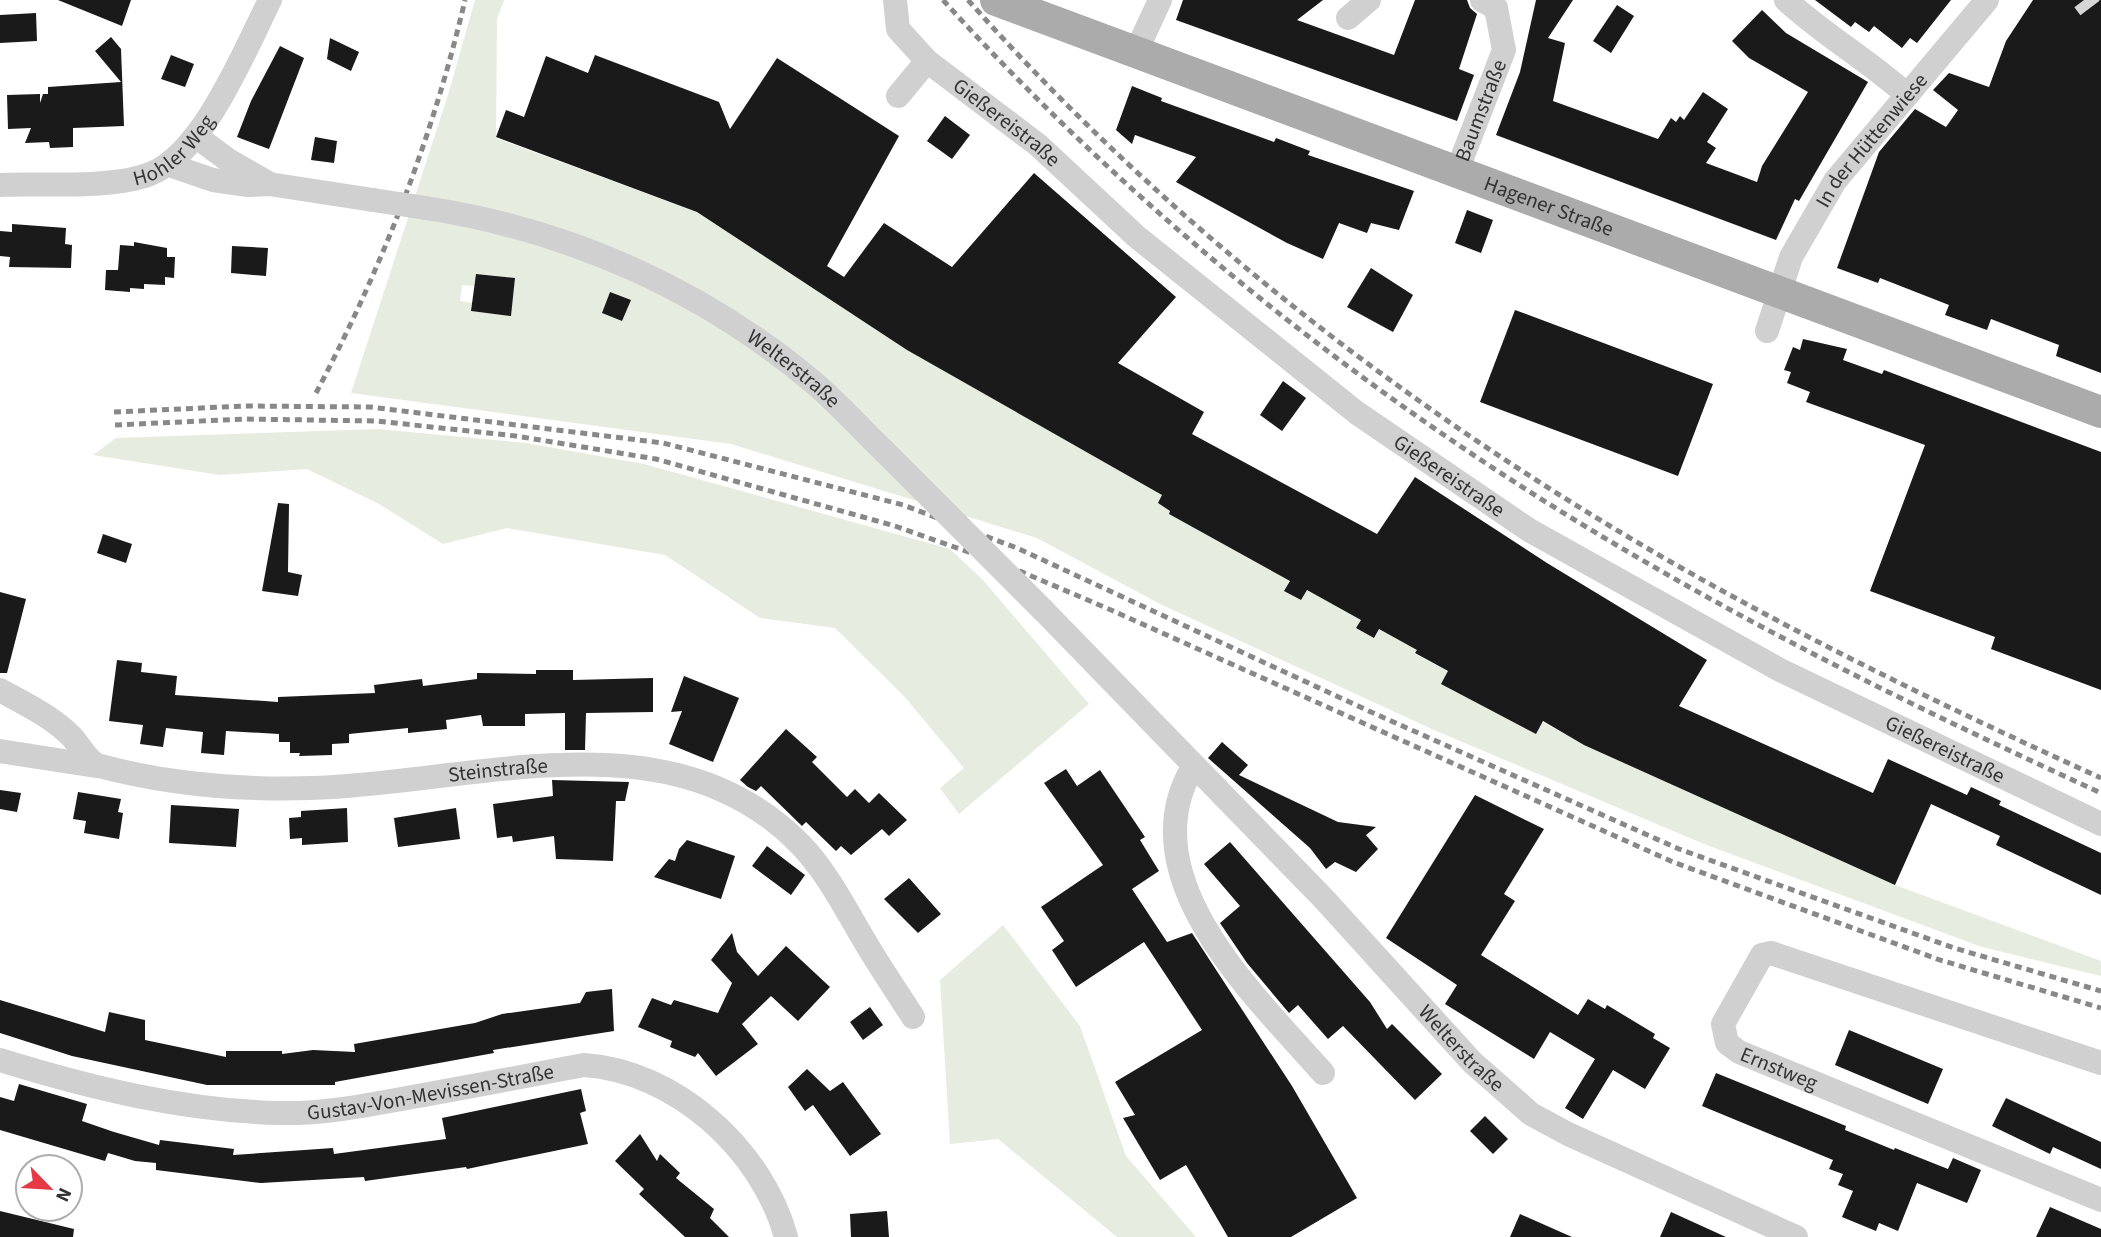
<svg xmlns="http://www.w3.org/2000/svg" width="2101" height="1237" viewBox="0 0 2101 1237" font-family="'Source Sans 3',sans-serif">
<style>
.green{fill:#e6ecdf;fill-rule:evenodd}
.building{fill:#1a1a1a}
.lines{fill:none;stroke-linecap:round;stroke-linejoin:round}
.minor-tunnel{stroke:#d6d6d6;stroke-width:24;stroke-dasharray:24 12;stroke-linecap:butt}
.minor{stroke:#d0d0d0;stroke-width:24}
.major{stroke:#ababab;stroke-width:32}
.rail{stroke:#888;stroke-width:5;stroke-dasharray:7 5;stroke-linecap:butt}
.minor-bridge{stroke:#d0d0d0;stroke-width:24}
.labels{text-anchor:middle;stroke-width:7;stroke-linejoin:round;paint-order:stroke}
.street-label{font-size:21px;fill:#333;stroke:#fff}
</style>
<rect width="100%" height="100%" fill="#fff"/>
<!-- green -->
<g class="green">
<path d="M475,0h29l-7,19 -1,119 201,74 210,138 256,145 -5,8 12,8 -1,3 121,67 -5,10 16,9 6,-10 54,28 13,20 5,-9 38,20 -2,5 170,91 310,140 206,76v15l-119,-29 -278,-103 -270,-114 -274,-126 -123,-66 -306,-94 -380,-51 97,-298zM477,274l38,4 -4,38 -40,-5 1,-8 -12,-2 2,-16 12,1zM610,292l20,8 -8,21 -20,-8z"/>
<path d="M378,429l148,14 118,21 306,85 32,30 107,125 -130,110 -19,-26 24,-20 -61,-73 -68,-67 -75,-10 -95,-63 -158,-27 -64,16 -64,-40 -72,-35 -87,6 -127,-20 23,-17z"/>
<path d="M1003,925l77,101 46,130 70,81h-79l-119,-98 -48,5 -10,-164z"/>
</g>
<!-- building -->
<g class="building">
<path d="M58,0h73l-9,26z"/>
<path d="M1183,0h140l-26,20 97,35 21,-55h52l3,8 7,6 -18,55 15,6 -17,46 -281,-101z"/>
<path d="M1536,0h37l-25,38 17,5 -12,58 105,38 13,-21 5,4 4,-6 4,4 19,-28 25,17 -21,33 9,6 -10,15 51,19 5,-16 46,-74 -59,-34 -17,-17 30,-31 24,23 82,49 -69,119 -4,-2 -19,41 -280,-105 24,-63z"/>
<path d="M1815,0h136l-34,43 -7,-5 -8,10 -28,-22 -5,6 -14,-10 -4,5z"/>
<path d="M2033,0h68v373l-45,-17 3,-11 -68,-26 -4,11 -42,-15 4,-10 -69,-27 -2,5 -41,-15 42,-116 36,-43 31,18 12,-17 -25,-20 16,-17 40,14 17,-46z"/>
<path d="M1617,5l17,11 -23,37 -18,-12z"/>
<path d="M36,13l1,28 -37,2v-28z"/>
<path d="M111,37l10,12 3,77 -51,2v19l-23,1 -1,-6 -24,1 6,-15 -23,1 -1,-34 33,-1v9l3,-9h5v-7l73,-5 -26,-31z"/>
<path d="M330,38l29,14 -8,19 -24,-12z"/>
<path d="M280,46l24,12 -35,91 -32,-12 14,-36z"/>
<path d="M171,55l23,9 -9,23 -24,-8z"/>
<path d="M595,55l124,47 11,27 47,-71 122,78 -72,130 17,11 40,-54 68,44 82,-94 142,124 -58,66 86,49 -12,22 185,100 38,-57 132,86 160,97 -28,46 194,87 15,-34 79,36 4,-8 30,14 -2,4 102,48v42l-105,-50 4,-9 -69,-32 -36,81 -311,-140 -41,-24 -7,13 -95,-50 7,-13 -33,-18 2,-3 -38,-21 -5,9 -18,-10 5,-8 -54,-30 -6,10 -17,-9 6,-10 -121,-67 1,-3 -12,-8 4,-8 -255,-145 -210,-138 -201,-75 10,-27 18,7 22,-61 42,17z"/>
<path d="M1132,86l30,12 -1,3 113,41 2,-4 34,13 -2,4 106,36 -15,39 -28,-7 -4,10 -28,-10 -16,36 -36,-16 -111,-61 20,-25 -61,-22 -3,9 -16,-14z"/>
<path d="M945,116l25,19 -18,24 -25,-18z"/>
<path d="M315,137l22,4 -3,22 -23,-3z"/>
<path d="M1467,210l26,10 -12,33 -26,-10z"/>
<path d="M12,224l54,4 -1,16 7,1 -1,23 -62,-1 1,-10 -10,-1v-25l12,1z"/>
<path d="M134,242l33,6v9h8l-1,21 -9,-1v8l-21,-1v5l-14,-1v4l-25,-2 1,-20h12l2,-25 14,1z"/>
<path d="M232,246l36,2 -2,28 -35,-3z"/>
<path d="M1371,268l42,27 -20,37 -46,-25z"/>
<path d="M476,274l39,4 -4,38 -40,-5z"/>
<path d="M610,292l21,8 -9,21 -20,-8z"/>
<path d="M1515,310l198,74 -35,92 -198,-74z"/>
<path d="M1803,339l44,10 -4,11 39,14 2,-4 217,82v238l-110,-41 4,-12 -125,-46 55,-146 -119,-43 4,-10 -23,-9 4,-11 -7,-2 9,-23 7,3z"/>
<path d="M1283,381l23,17 -24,33 -22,-16z"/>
<path d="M278,503l11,1 -1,68 14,3 -4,21 -36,-5z"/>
<path d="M103,534l29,10 -6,19 -29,-10z"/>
<path d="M0,592l26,7 -19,74h-7z"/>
<path d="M117,660l25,3 -1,9 36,4 -2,19 103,7v-5l97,-4 -1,-8 48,-6 1,7 54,-7v-6l59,1v-4h37v10l80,-2v34l-67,1 -1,37h-20v-37l-40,1v12h-42l-2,-11 -35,5 1,9 -39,4v-5l-59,6v9l-17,1v11l-33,1 1,-3h-10v-11h-11v-8l-53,-3 -2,24 -23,-2 2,-21 -37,-4 -3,19 -23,-3 3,-19 -34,-4z"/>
<path d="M684,676l55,22 -26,64 -44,-18 13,-33 -11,1z"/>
<path d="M786,729l31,28 -5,5 35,35 8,-8 14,14 10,-10 28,27 -18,16 -7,-7 -31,26 -10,-9 -5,5 -30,-29 -4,4 -41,-40 -5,5 -8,-4 -8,-7z"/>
<path d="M1222,742l26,23 -9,10 99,47 38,5 -10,8 12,14 -22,23 -21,-10 -9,7 -16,-21 -102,-90z"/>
<path d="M1066,769l11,17 23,-16 45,67 -5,3 19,31 -27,18 35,53 25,-9 100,153 65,112 -66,39h-63l-42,-72 -26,15 -37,-62 12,-3 -20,-33 87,-52 -58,-88 -68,45 -24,-37 12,-9 -23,-34 62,-42 -59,-82z"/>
<path d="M552,780l77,2 -4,19h-9l-3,60 -57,-2 -2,-23 -41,6 -1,-6 -15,2 -4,-34 60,-8z"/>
<path d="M0,790l21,3 -4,19 -17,-3z"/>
<path d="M78,792l43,7 -3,13 5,1 -4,26 -35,-6 2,-12 -13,-2z"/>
<path d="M1475,795l69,34 -40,65 11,7 -34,54 97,60 10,-16 17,10 2,-4 48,29 -2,4 17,10 -25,41 -32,-19 -30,49 -18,-11 30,-49 -45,-27 -16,27 -89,-55 12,-19 -71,-47z"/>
<path d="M171,805l68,4 -3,38 -67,-4z"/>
<path d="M347,808l1,34 -46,3v-7l-12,1 -1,-21 12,-1v-6z"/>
<path d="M456,808l4,31 -62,8 -4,-29z"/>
<path d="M687,840l48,16 -14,43 -67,-22 15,-18 6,2 4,-12z"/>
<path d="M1230,842l140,160 17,27 5,-5 50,50 -27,26 -72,-74 -15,13 -30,-34 -9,8 -42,-50 -27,-40 20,-17 -36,-42z"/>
<path d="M767,846l38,29 -14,20 -39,-29z"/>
<path d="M909,878l32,36 -23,19 -34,-34z"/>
<path d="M732,933l5,19 21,24 28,-30 44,41 -32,34 -27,-25 -29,28 16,20 -42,32 -18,-23 -3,4 -25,-10 2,-6 -34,-14 14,-29 19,7 3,-5 44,13 14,-30 -21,-23z"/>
<path d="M612,989l2,42 -121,19 1,3 -159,29v3h-128l-135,-29 -72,-23v-33l105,32 4,-20 36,8v20l81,17v-6h56v3l31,-4 42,2 -1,-8 121,-21 27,-9 78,-11 6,-11z"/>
<path d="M870,1007l13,18 -20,15 -13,-18z"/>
<path d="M1849,1030l94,39 -15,35 -93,-39z"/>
<path d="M807,1069l23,22 13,-9 38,52 -31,22 -37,-51 -8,6 -17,-24z"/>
<path d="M1716,1073l130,53 -1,4 49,20 1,-2 53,21 5,-11 28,12 -14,33 -50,-20 -19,48 -19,-8 -3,8 -34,-14 11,-26 -15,-6 5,-11 -14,-5 4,-9 -131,-54z"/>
<path d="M19,1084l68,20 -5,17 32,11 45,13 1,-5 74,9 -1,6 100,-7 1,6 112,-15 -4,-21 139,-29 5,22 -6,2 8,31 -121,25 -1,-2 -101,14 -1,-4 -103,6 -105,-13v-7l-21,-2 -27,-8 -3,8 -105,-31v-33l14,4z"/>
<path d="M2006,1098l95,44v27l-48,-22 -3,7 -58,-28z"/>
<path d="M1485,1116l23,23 -15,15 -23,-23z"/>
<path d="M640,1134l17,27 3,-7 20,19 -4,5 38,31 -4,9 19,19h-44l-46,-43 5,-5 -29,-28z"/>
<path d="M2050,1207l51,22v8h-65z"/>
<path d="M0,1211l74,18 -1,8h-73z"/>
<path d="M887,1211l2,26h-38l-1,-23z"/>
<path d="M1671,1212l55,25h-66z"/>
<path d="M1520,1214l52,23h-62z"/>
</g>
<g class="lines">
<!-- minor-tunnel -->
<path class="minor-tunnel" d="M2084,0l6,8"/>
<!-- minor -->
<g class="minor">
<path id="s1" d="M895,0l3,29 29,32 111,84 99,92 220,176 172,117 251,140 321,154"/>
<path d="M1786,0c38,35 82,60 120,94"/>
<path d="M1348,18l21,-18"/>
<path d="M1136,52l24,-52"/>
<path d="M898,96l29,-35"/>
<path d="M197,137l31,23 40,23"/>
<path d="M169,165l44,15 35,5 21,-1 104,16"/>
<path id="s2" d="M1457,171l47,-121 -8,-42 -14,-8"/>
<path id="s3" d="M0,185c42,-2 112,4 150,-11 53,-20 95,-124 120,-174"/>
<path id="s4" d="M426,208c143,22 276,81 387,174 25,21 48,47 72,70"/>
<path id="s5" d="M1767,331l24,-74 44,-76 152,-181"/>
<path id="s6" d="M1043,610l281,289 148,163 59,52 37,20 228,103"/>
<path id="s7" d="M0,690c25,14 51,26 71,46 9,9 17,27 29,30 67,18 142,24 211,22 161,-4 358,-77 489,56 29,30 48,70 70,106 14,23 29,45 43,67"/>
<path d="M0,751l96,15"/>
<path d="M1193,767c-66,110 64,231 130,306"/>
<path id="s8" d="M0,1060c90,28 185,51 280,53 45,1 88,-8 132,-16 57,-10 114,-21 172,-32 91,6 178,84 202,172"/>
<path id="s9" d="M2101,1063l-330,-110 -9,2 -39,69 4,19 12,9 362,148"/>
</g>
<!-- major -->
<path class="major" id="s10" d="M996,0l1105,412"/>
<!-- rail -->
<g class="rail">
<path d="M943,0c191,211 420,394 665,540 159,95 325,176 493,253"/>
<path d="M968,0c202,227 446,415 710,566 137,78 280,147 423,212"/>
<path d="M316,393c66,-125 117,-256 149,-393"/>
<path d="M114,412l131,-6 125,1 293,36 240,62 114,43 354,164 308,137 275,99 147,43"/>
<path d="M115,425l130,-6 131,2 140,15 140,23 239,67 113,40 103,44 562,252 267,98 161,48"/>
</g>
<!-- minor-bridge -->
<g class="minor-bridge">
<path d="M373,200l53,8"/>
<path d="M885,452l158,158"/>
</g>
</g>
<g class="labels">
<!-- street labels -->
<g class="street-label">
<text dy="7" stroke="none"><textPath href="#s2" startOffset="65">Baumstraße</textPath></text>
<text dy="7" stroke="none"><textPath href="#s1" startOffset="173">Gießereistraße</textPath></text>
<text dy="7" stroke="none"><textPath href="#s5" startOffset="220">In der Hüttenwiese</textPath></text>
<text dy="7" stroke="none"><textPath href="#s3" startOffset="184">Hohler Weg</textPath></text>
<text dy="7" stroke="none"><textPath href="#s10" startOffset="590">Hagener Straße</textPath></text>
<text dy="7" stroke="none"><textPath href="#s4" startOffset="406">Welterstraße</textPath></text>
<text dy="7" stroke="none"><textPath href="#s1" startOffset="740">Gießereistraße</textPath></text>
<text dy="7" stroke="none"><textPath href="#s1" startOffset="1307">Gießereistraße</textPath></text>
<text dy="7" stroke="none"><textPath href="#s7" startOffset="528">Steinstraße</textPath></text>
<text dy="7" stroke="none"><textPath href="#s6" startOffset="606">Welterstraße</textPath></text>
<text dy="7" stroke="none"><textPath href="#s9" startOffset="514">Ernstweg</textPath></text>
<text dy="7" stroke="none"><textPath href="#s8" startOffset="438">Gustav-Von-Mevissen-Straße</textPath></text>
</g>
</g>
<!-- north arrow -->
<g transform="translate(49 1188) rotate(115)"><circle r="33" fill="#ffffff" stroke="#adadad" stroke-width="2"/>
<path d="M0-5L12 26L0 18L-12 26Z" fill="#e63946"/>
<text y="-10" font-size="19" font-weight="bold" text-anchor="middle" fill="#333333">N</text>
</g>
</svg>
